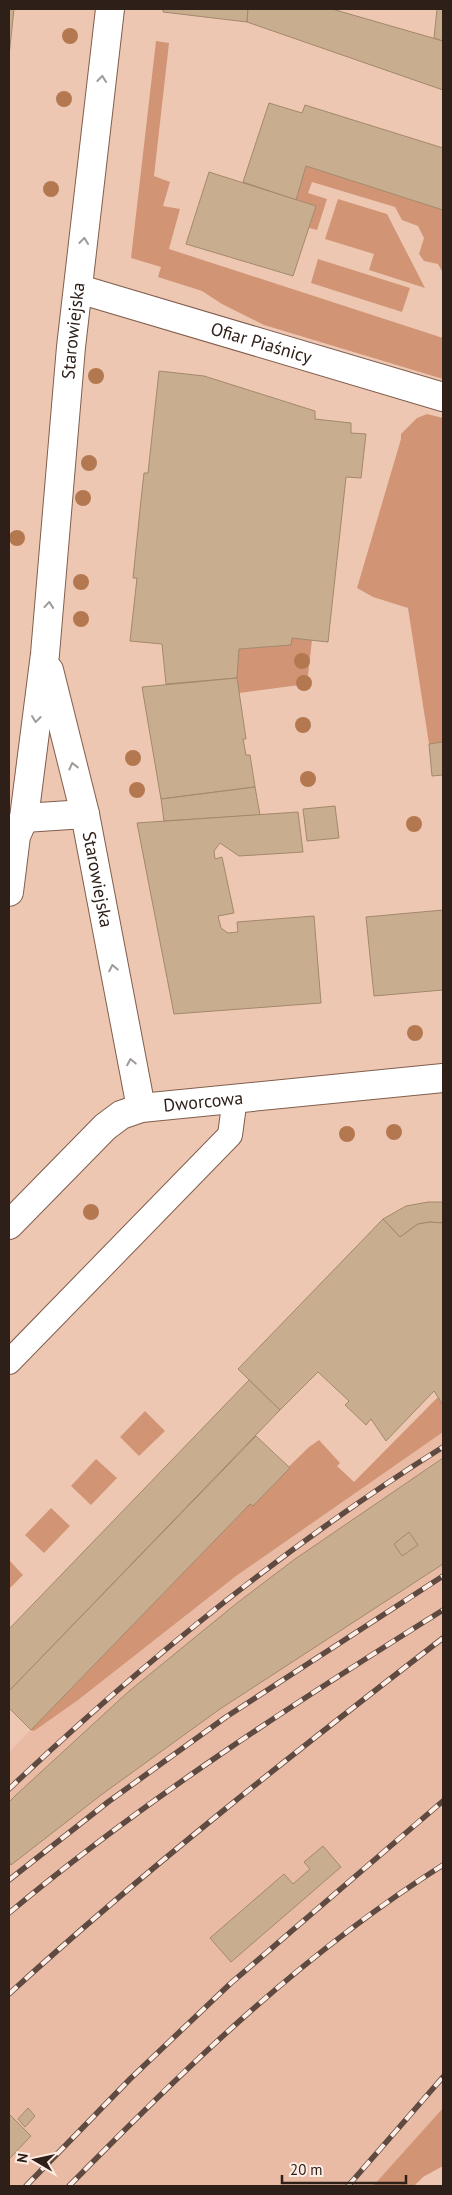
<svg xmlns="http://www.w3.org/2000/svg" width="452" height="2195" viewBox="0 0 452 2195" font-family="'PT Sans',sans-serif">
<style>
.built{fill:#e9bba4}
.green{fill:#d19576}
.building{fill:#c9ad8f;stroke:#a3886c}
.lines{fill:none;stroke-linecap:round;stroke-linejoin:round}
.service-casing{stroke:#815e4d;stroke-width:26}
.minor-casing{stroke:#815e4d;stroke-width:30}
.secondary-casing{stroke:#815e4d;stroke-width:30}
.service{stroke:#fff;stroke-width:24}
.minor{stroke:#fff;stroke-width:28}
.secondary{stroke:#fff;stroke-width:28}
.rail-casing{stroke:#5e4a40;stroke-width:5.5}
.rail{stroke:#feede5;stroke-width:4;stroke-dasharray:11;stroke-linecap:butt}
.tree{fill:#b47851}
.oneway{stroke:#a19b98}
.labels{text-anchor:middle;stroke-width:5;stroke-linejoin:round;paint-order:stroke}
.street-label{font-size:18px;fill:#2e2019;stroke:#feede5}
</style>
<rect width="100%" height="100%" fill="#eec7b3"/>
<!-- built -->
<path class="built" d="M438,1397l5,8v703l-70,78h-364v-434l241,-248 90,-41 -3,3 17,16z"/>
<!-- green -->
<g class="green">
<path d="M156,41l13,2 -15,133 16,6 -7,24 17,3 -11,40 274,89v41l-179,-54 -42,-21 -20,-13 -44,-14 3,-10 -30,-9z"/>
<path d="M306,166l137,44v63l-5,-9 -14,-3 -5,-7 5,-16 -6,-12 -16,-6 -7,-13 -83,-25 -4,11 19,6 -10,31 -8,-2 7,-22 -20,-6z"/>
<path d="M338,199l49,15 38,74 -56,-18 5,-16 -49,-15z"/>
<path d="M318,259l92,29 -8,24 -91,-29z"/>
<path d="M427,414l16,4v324l-14,2 -21,-136 -35,-11 -16,-9 44,-149v-5l16,-16z"/>
<path d="M292,638l20,2 -5,44 -68,9 -2,-15 2,-29 51,-4z"/>
<path d="M438,1397l5,8v27l-207,144 -158,124 -44,31 -3,-1 219,-226 59,-57 10,-7 21,23 -3,3 17,16z"/>
<path d="M145,1411l20,20 -26,25 -19,-19z"/>
<path d="M96,1459l21,19 -26,27 -20,-19z"/>
<path d="M51,1508l19,18 -26,27 -19,-18z"/>
<path d="M9,1560l14,15 -14,14z"/>
<path d="M443,2108v58l-20,11 -9,9h-41z"/>
</g>
<!-- building -->
<g class="building">
<path d="M9,9h5l-5,47z"/>
<path d="M163,9h85l-1,13 -84,-10z"/>
<path d="M248,9h84l111,32v49l-196,-68z"/>
<path d="M437,9h6v32l-9,-3z"/>
<path d="M269,103l33,10 3,-8 138,43v62l-137,-44 -10,34 -53,-18z"/>
<path d="M209,172l107,34 -23,70 -107,-32z"/>
<path d="M159,371l45,5 111,35v8l36,4v10l15,1 -5,44 -15,-1 -18,165 -36,-4 -1,7 -52,4 -2,29 -71,6 -4,-40 -32,-3 7,-63h-4l8,-78 3,-27h4z"/>
<path d="M237,678l9,61h-3l3,16h4l5,32 -94,12 -19,-112z"/>
<path d="M443,742v33l-11,1 -3,-32z"/>
<path d="M255,787l5,28 -96,6 -3,-22z"/>
<path d="M335,806l4,32 -32,3 -4,-32z"/>
<path d="M298,812l5,40 -64,4 -19,-13 -6,8 1,8 7,-2 12,56 -16,3 3,12 7,5 10,-1 -1,-10 77,-6 7,87 -147,11 -37,-191z"/>
<path d="M443,910v80l-69,6 -8,-79z"/>
<path d="M428,1202h15v21l-13,-1 -12,2 -18,13 -17,-18 23,-13z"/>
<path d="M383,1219l17,18 18,-13 12,-2 13,1v182l-9,-14 -48,50 -15,-22 -5,6 -21,-20 4,-4 -31,-29 -38,38 -42,-41z"/>
<path d="M249,1380l31,30 -271,281v-62z"/>
<path d="M256,1436l34,32 -37,38 -3,-2 -219,226 -22,-22v-17z"/>
<path d="M443,1458v106l-223,145 -119,86 -90,70 -2,-4v-59l7,-7 112,-103 109,-89 58,-44z"/>
<path d="M409,1532l9,13 -16,11 -8,-12z"/>
<path d="M323,1846l18,21 -110,95 -21,-24 74,-64 9,10 17,-15 -6,-7z"/>
<path d="M28,2108l7,8 -10,11 -7,-8z"/>
<path d="M10,2115l21,21 -22,23v-43z"/>
</g>
<g class="lines">
<!-- service casing -->
<g class="service-casing">
<path id="service" d="M9,1362l221,-227 5,-37"/>
</g>
<!-- minor casing -->
<g class="minor-casing">
<g id="minor">
<path id="s1" d="M79,289l364,108"/>
<path id="s2" d="M49,670l36,144 56,294"/>
<path d="M24,818l61,-4"/>
<path id="s3" d="M9,892l7,-56 8,-18 21,-164 26,-307 39,-338"/>
</g>
</g>
<!-- secondary casing -->
<g class="secondary-casing">
<g id="secondary">
<path id="s4" d="M9,1225l96,-98 16,-12 20,-7 302,-30"/>
</g>
</g>
<!-- service -->
<use href="#service" class="service"/>
<!-- minor -->
<use href="#minor" class="minor"/>
<!-- secondary -->
<use href="#secondary" class="secondary"/>
<!-- rail casing -->
<g class="rail-casing">
<g id="rail">
<path d="M9,1789c134,-127 278,-244 434,-342"/>
<path d="M9,1880l99,-78 118,-85 217,-141"/>
<path d="M9,1913c135,-113 284,-209 434,-303"/>
<path d="M9,1994c138,-126 286,-242 434,-356"/>
<path d="M26,2186l104,-107 101,-96 212,-182"/>
<path d="M69,2186c116,-118 233,-232 374,-321"/>
<path d="M348,2186l95,-109"/>
</g>
</g>
<!-- rail -->
<use href="#rail" class="rail"/>
</g>
<!-- trees -->
<g class="tree">
<circle cx="70" cy="36" r="8"/>
<circle cx="64" cy="99" r="8"/>
<circle cx="51" cy="189" r="8"/>
<circle cx="96" cy="376" r="8"/>
<circle cx="89" cy="463" r="8"/>
<circle cx="83" cy="498" r="8"/>
<circle cx="17" cy="538" r="8"/>
<circle cx="81" cy="582" r="8"/>
<circle cx="81" cy="619" r="8"/>
<circle cx="302" cy="661" r="8"/>
<circle cx="304" cy="683" r="8"/>
<circle cx="303" cy="725" r="8"/>
<circle cx="133" cy="758" r="8"/>
<circle cx="308" cy="779" r="8"/>
<circle cx="137" cy="790" r="8"/>
<circle cx="414" cy="824" r="8"/>
<circle cx="415" cy="1033" r="8"/>
<circle cx="394" cy="1132" r="8"/>
<circle cx="347" cy="1134" r="8"/>
<circle cx="91" cy="1212" r="8"/>
</g>
<!-- one-way arrows -->
<defs><path id="oneway-chevron" d="M-2-3.5L2.5 0L-2 3.5" fill="none" stroke-width="1.6" stroke-linecap="round" stroke-linejoin="round" transform="scale(1.25)"/></defs>
<g class="oneway">
<use href="#oneway-chevron" transform="translate(102 79) rotate(-84)"/>
<use href="#oneway-chevron" transform="translate(84 241) rotate(-84)"/>
<use href="#oneway-chevron" transform="translate(49 605) rotate(-85)"/>
<use href="#oneway-chevron" transform="translate(36 719) rotate(97)"/>
<use href="#oneway-chevron" transform="translate(73 766) rotate(-104)"/>
<use href="#oneway-chevron" transform="translate(113 968) rotate(-101)"/>
<use href="#oneway-chevron" transform="translate(131 1062) rotate(-101)"/>
</g>
<g class="labels">
<!-- street labels -->
<g class="street-label">
<text dy="6" stroke="none"><textPath href="#s3" startOffset="566">Starowiejska</textPath></text>
<text dy="6" stroke="none"><textPath href="#s1" startOffset="190">Ofiar Piaśnicy</textPath></text>
<text dy="6" stroke="none"><textPath href="#s2" startOffset="215">Starowiejska</textPath></text>
<text dy="6" stroke="none"><textPath href="#s4" startOffset="241">Dworcowa</textPath></text>
</g>
</g>
<!-- border -->
<rect width="452" height="2195" fill="none" stroke="#2e2019" stroke-width="20"/>
<!-- north arrow -->
<g transform="translate(35 2160) rotate(279)" stroke="#feede5" stroke-width="4" paint-order="stroke">
<path d="M0-4L9 19L0 12L-9 19Z" fill="#2e2019"/>
<text y="-8" font-size="14" font-weight="bold" text-anchor="middle" fill="#2e2019">N</text>
</g>
<!-- scale -->
<path d="M282 2175v8h124v-8" fill="none" stroke="#2e2019" stroke-width="2.5"/>
<text x="290" y="2175" font-size="15" fill="#2e2019" stroke="#feede5" stroke-width="4" paint-order="stroke">20 m</text>
</svg>
